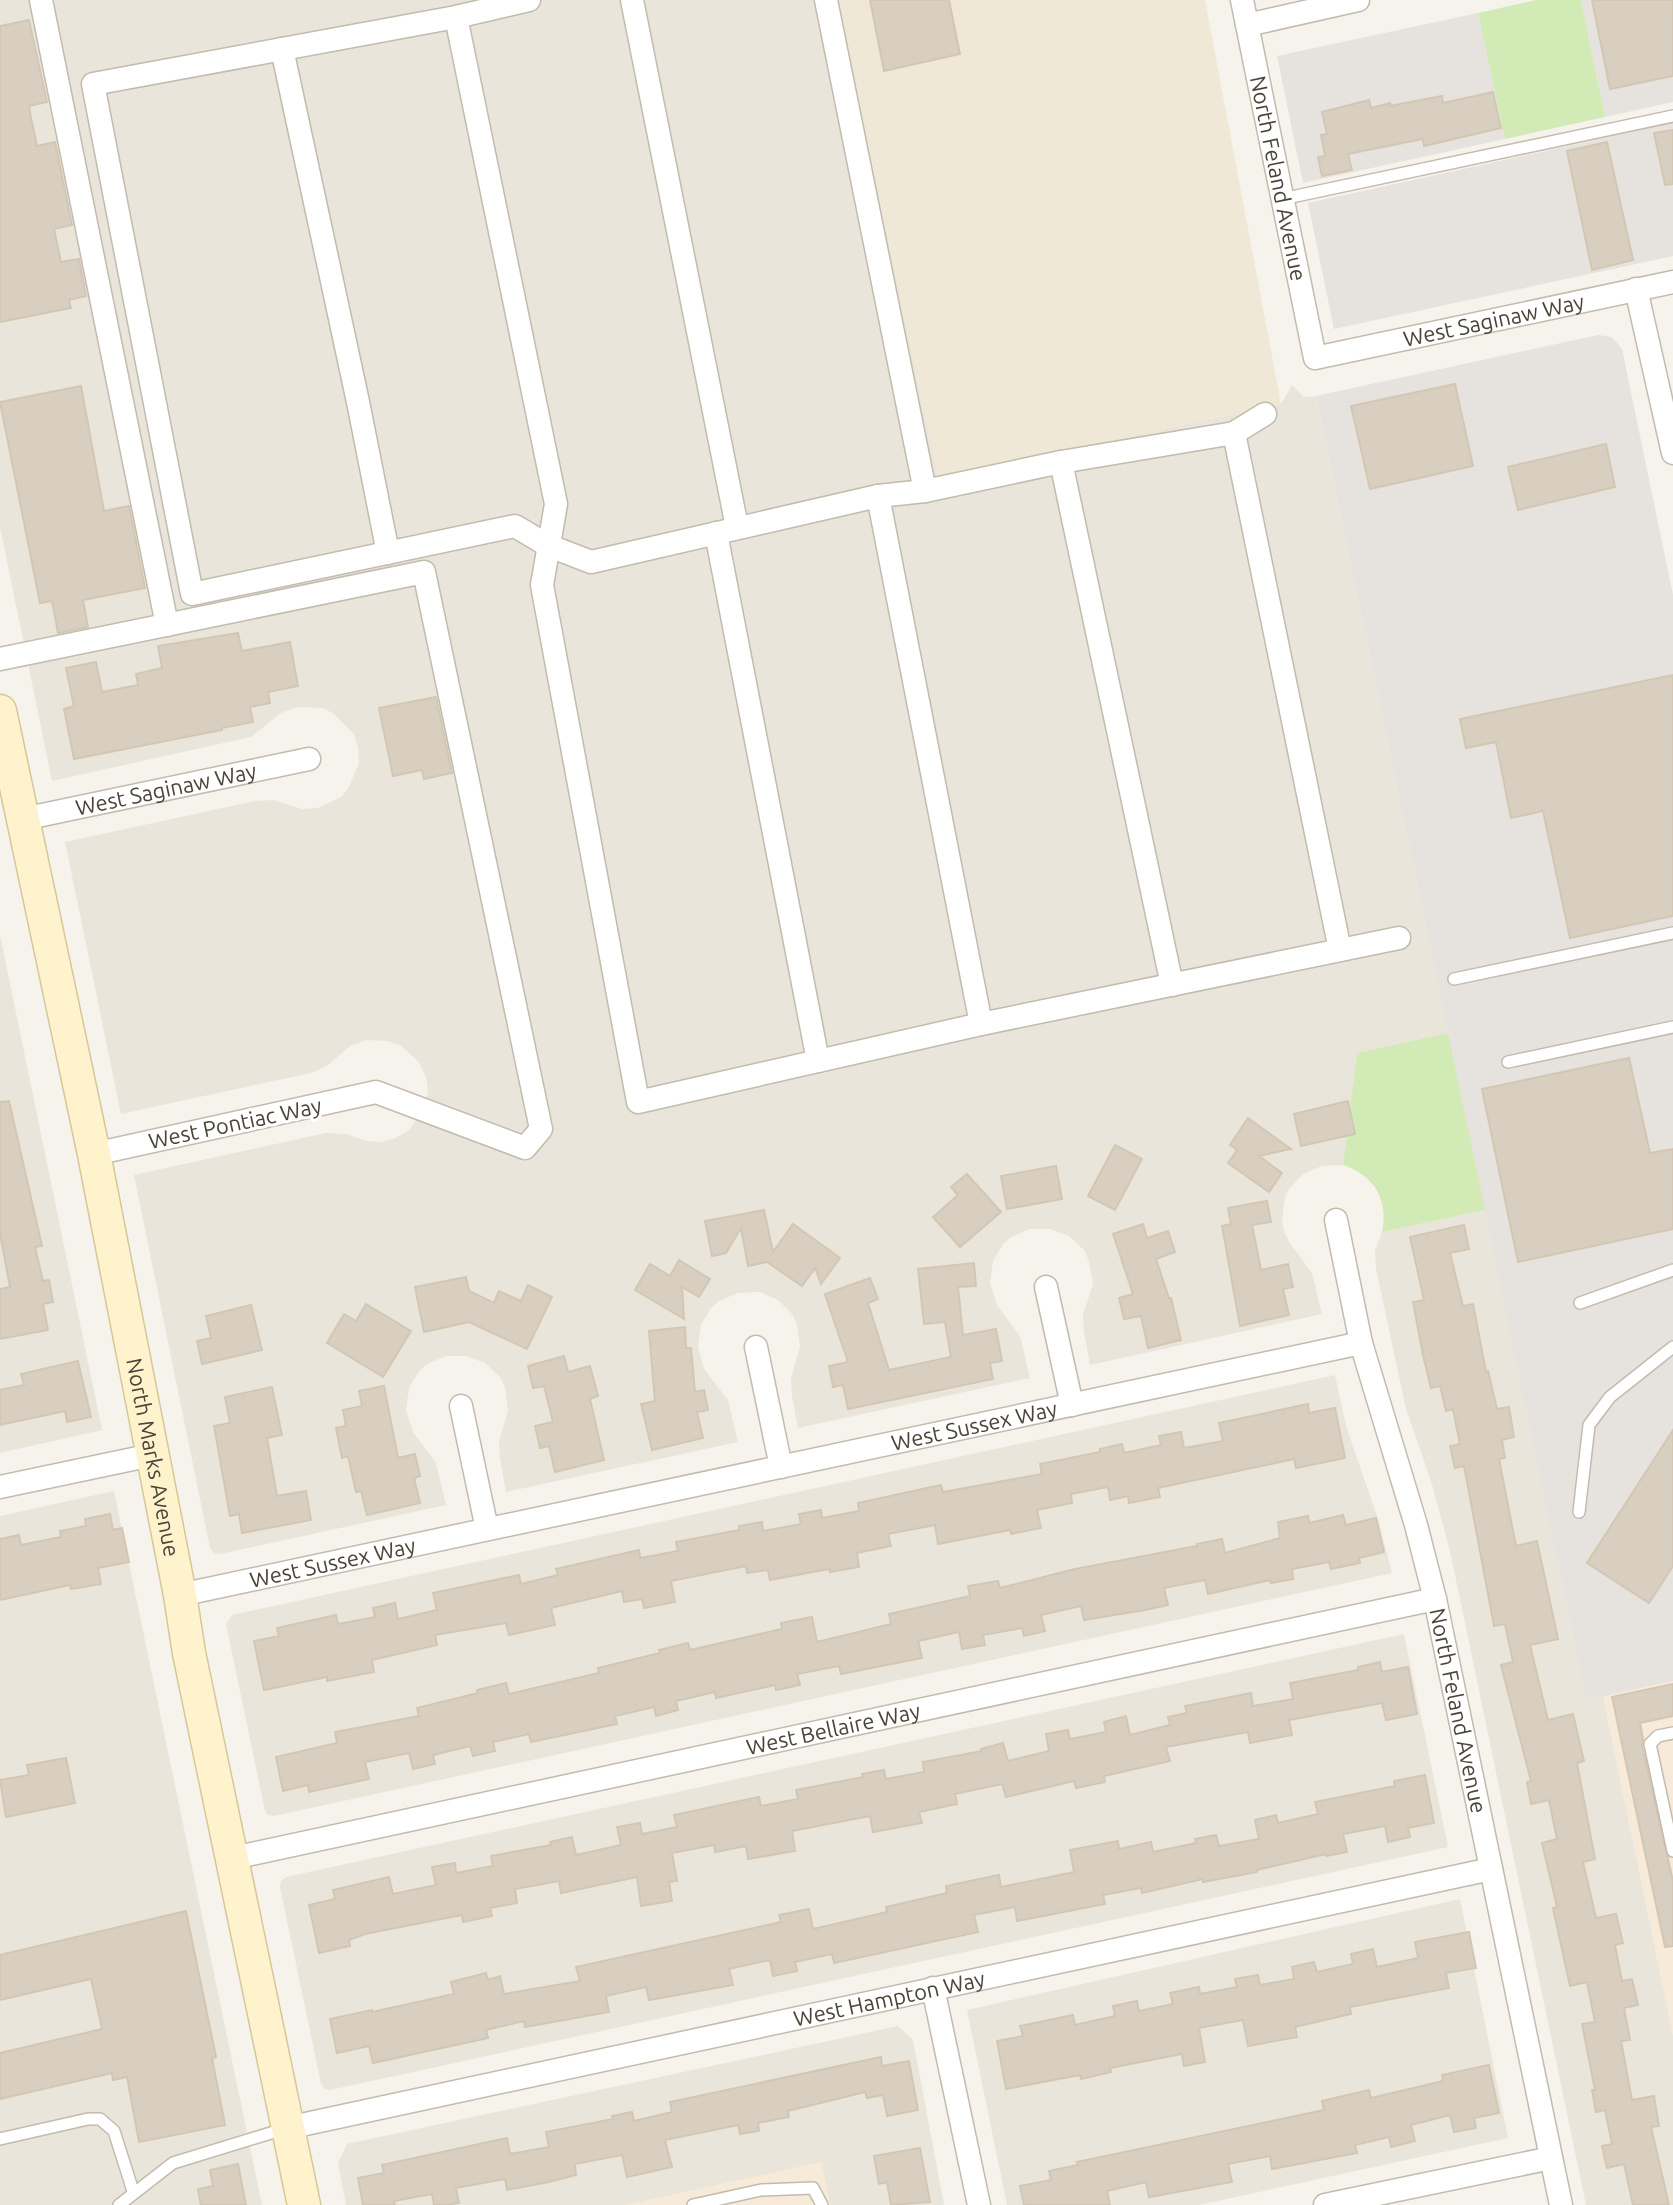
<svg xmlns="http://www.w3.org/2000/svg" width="1673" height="2205" viewBox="0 0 1673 2205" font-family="Ubuntu,sans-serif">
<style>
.residential{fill:#eae5da}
.commercial{fill:#f7ead8}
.industrial{fill:#e6e2dd}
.education{fill:#efe8d6}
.green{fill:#d2eab5}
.building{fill:#d8cfc1;stroke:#d3c7b4;stroke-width:2}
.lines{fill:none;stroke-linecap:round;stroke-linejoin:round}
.service-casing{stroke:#c2bbae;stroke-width:14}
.minor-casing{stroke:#c2bbae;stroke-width:25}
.secondary-casing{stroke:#d6c79b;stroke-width:35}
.service{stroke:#fff;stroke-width:11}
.minor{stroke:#fff;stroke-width:22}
.secondary{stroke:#fff3cd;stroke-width:32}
.labels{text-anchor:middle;stroke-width:6;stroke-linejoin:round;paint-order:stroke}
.street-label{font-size:22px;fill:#4b4439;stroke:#fff}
</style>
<rect width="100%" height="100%" fill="#f6f3ec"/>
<!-- residential -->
<g class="residential">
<path d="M0,0h838l100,476 343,-72 11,-19 12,12 12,-1 132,637 -91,20 -14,112 -21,1 -19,8 -14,15 -4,9 -3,22 2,11 5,11 23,31 10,41 -232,51 -6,-33 -1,-17 10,-31 -4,-23 -5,-11 -15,-14 -19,-7h-20l-19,8 -8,7 -10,17 -3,22 7,22 23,31 10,42 -232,50 -6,-32 -1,-18 9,-31 -3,-23 -5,-10 -14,-14 -19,-8 -21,1 -19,8 -8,7 -10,17 -3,22 6,22 24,31 10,42 -232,50 -6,-33 -1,-18 9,-30 -3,-23 -5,-11 -15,-14 -19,-7h-20l-19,8 -8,7 -10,17 -3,22 7,22 23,31 10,42 -226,49 -6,-1 -4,-5 -76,-373 192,-42 20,1 20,7 16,1 14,-4 13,-8 16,-24 3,-15 -2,-14 -7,-15 -19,-17 -12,-4 -22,-1 -16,6 -23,20 -16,7 -190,41 -56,-272 190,-41 18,-1 29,9 16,-1 23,-11 8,-10 10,-24 -1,-15 -4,-14 -20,-20 -11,-6 -26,-1 -16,6 -30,24 -199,44 -52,-254z"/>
<path d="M0,935l102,495 -102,23z"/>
<path d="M1485,1210l101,490 17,-4 70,339v170h-87l-136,-654 -19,-70 -25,-72 -30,-140 -1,-18 7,-19z"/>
<path d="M1335,1375l11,51 32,93 14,54 -1118,243 -6,-1 -3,-4 -39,-187 6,-9z"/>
<path d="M114,1491l148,714h-262v-689z"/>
<path d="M1404,1634l44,213 -1118,243 -5,-1 -4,-5 -41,-197 1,-6 5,-4z"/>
<path d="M1460,1899l48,239 -309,67h-192l-40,-195z"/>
<path d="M898,2026l15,14 31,165h-114l-9,-42 -195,42h-280l-8,-42 9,-19z"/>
</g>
<!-- commercial -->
<g class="commercial">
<path d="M1673,1681v354l-70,-339z"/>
<path d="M821,2162l9,43h-204z"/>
</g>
<!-- industrial -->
<g class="industrial">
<path d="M1581,0h92v102l-68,15z"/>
<path d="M1478,13l27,126 -202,44 -26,-127z"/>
<path d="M1673,123v133l-339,73 -26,-126z"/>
<path d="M1598,335l14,2 10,12 51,246v1086l-87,19 -270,-1304z"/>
</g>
<!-- education -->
<path class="education" d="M838,0h367l76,404 -343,72z"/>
<!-- green -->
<g class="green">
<path d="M1536,0h45l24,117 -100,22 -27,-126z"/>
<path d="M1448,1033l37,177 -103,22c7,-32 -8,-57 -39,-67l14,-112z"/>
</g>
<!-- building -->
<g class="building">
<path d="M870,0h79l11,54 -76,17z"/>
<path d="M1592,0h81v76l-63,13z"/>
<path d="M29,20l18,82 -18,4 1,7 7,33 18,-4 17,83 -18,4 7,33 18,-3 7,37 -17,4 2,8 -71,14v-296z"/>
<path d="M1493,92l8,36 -77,18 -1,-7 -75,15 4,16 -30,6 -4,-19 7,-1 -4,-21 6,-1 -5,-22 47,-12 2,8 19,-5v3l52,-10 1,7z"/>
<path d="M1673,130v54l-8,1 -11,-52z"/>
<path d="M1607,142l26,118 -41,10 -25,-119z"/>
<path d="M1455,384l18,82 -103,23 -19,-83z"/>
<path d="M81,386l23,125 25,-5 16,82 -62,12 5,27 -30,6 -6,-32 -12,2 -40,-201z"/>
<path d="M1606,444l9,43 -97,23 -10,-43z"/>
<path d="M238,633l4,18 48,-9 8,44 -30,6 2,11 -20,4 3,15 -31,6v2l-148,29 -10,-50 10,-3 -8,-38 30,-6 6,30 36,-7 -2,-11 26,-6 -4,-22z"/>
<path d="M1673,675v241l-103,22 -27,-127 -32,7 -15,-76 -30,6 -6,-29z"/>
<path d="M436,697l16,76 -28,6 -2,-9 -29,6 -14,-68z"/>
<path d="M1629,1058l21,95 23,-4v80l-155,33 -36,-173z"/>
<path d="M9,1101l33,145 -7,1 8,34 6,-1 4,22 -10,2 5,26 -48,9v-50l10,-2 -10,-53v-132z"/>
<path d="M1348,1101l7,33 -54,12 -7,-32z"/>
<path d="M1248,1118l43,31 -32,7 23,17 -13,19 -41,-29 9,-13 -7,-5z"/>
<path d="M1115,1145l27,14 -27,51 -27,-14z"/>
<path d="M1056,1166l6,33 -55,10 -6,-33z"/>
<path d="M967,1174l34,38 -41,35 -27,-30 25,-22 -7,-8z"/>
<path d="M1267,1201l4,21 -19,3 9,45 27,-6 5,23 -10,2 6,26 -49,11 -18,-100 9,-2 -3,-16z"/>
<path d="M764,1210l9,42 20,-28 47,34 -19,26 -6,-16 -13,18 -35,-24 -19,4 -7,-38 -15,25 -14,3 -7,-35z"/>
<path d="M1143,1224l4,14 21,-7 7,21 -19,7 13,39h2l10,42 -33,8 -7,-32 -17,3 -5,-21 14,-4 -20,-60z"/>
<path d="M1464,1225l5,24 -19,4 13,53 10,-2 13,68 2,-1 9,38 12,-2 5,30 -12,3 3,18 -6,1 17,87 21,-5 21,98 -28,6 18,75 25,-6 11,47 -7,2 18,96 -12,3 13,56 20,-4 7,29 -8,2 7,36 10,-2 6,26 -14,3 6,32 -9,1 11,59 22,-4 5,30 -8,1 18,78h-36l-9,-41 -17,4 -5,-22 10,-2 -7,-34 -9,2 -4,-22h3l-13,-66 13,-2 -8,-40 -17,4 -17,-78 4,-1 -15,-64 15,-4 -8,-39 -18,4 -4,-22 4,-1 -30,-116 12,-3 -8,-38 -11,2 -30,-160 -9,2 -5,-22 10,-2 -7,-35 -7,2 -6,-25 -9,2 -8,-33 -10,-53 11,-2 -14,-63z"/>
<path d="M679,1260l31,19 -11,18 -17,-10 2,32 -49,-29 15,-26 20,12z"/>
<path d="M974,1263l2,23 -18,1 5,48 33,-6 6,32 -12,2 3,16 -145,30 -5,-24 -10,2 -4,-21 19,-4 -23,-68 45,-16 8,21 -10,4 21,67 62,-13 -6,-35 -21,2 -6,-55z"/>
<path d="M466,1277l3,14 25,12 5,-12 22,10 7,-16 24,12 -25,52 -58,-27 -45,10 -9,-45z"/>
<path d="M366,1304l45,27 -28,46 -56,-34 17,-29 12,7z"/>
<path d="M251,1305l11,45 -60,14 -5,-23 14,-3 -5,-22z"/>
<path d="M685,1327l1,21h5l4,44 9,-2 4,20 -11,2 6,26 -51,12 -11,-46 14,-3 -6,-70z"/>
<path d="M564,1356l4,16 22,-6 8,30 -8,3 14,61 -49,12 -6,-26 -9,2 -5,-22 18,-4 -9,-36 -11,2 -5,-22z"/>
<path d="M78,1361l13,56 -24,5 -2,-11 -65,14v-35l24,-5 -3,-11z"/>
<path d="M384,1386l14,72 17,-4 5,22 -6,2 6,25 -53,12 -6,-24 -5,1 -8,-36 -6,2 -6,-30 10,-2 -3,-16 19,-4 -3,-15z"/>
<path d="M272,1387l10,48 -15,3 10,58 29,-5 5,29 -69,13 -3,-19 -9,2 -16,-90 16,-3 -5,-26z"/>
<path d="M1308,1404l1,9 26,-5 10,50 -49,10 -2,-9 -136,29 2,9 -31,6 -1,-7 -18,4 -2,-13 -37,7 1,9 -35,7 4,18 -30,6 -1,-4 -72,14 -3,-19 -47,9 3,12 -34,7 2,14 -29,5 -1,-3 -59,11 -2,-10 -21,3 -1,-7 -75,15 4,21 -31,6 -2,-9 -18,3 -2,-11 -71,17 4,17 -46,10 -3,-12 -71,12 2,10 -65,15 2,12 -47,9v-4l-63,13 -10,-49 25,-5 -2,-8 59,-13 2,9 37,-7 -2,-9 22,-5 3,16 39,-9 -4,-17 86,-18 2,9 37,-9 -2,-6 83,-19 1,8 38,-7 -2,-9 63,-12v-4l23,-4 1,9 38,-7 -2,-10 22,-4 1,8 37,-7 -1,-8 83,-18 2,7 99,-18 -2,-10 60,-12v-3l22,-5 2,9 37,-8 -2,-9 22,-4 3,16 39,-7 -4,-18z"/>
<path d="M1673,1430v136l-24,37 -62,-40z"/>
<path d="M110,1514l3,16 9,-2 7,34 -31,6 3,16 -30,5 -1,-4 -70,15v-61l19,-4 2,10 40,-8 -1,-6 26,-5 -1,-7z"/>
<path d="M1343,1515l3,10 30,-7 8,34 -25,6 1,5 -29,6 -2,-7 -37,7 1,10 -22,4 -1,-3 -62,14 -3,-14 -41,8 4,17 -23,5 -61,10 -3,-14 -40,9 4,16 -21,5 -2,-8 -39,7 2,10 -23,4 -3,-17 -41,9 4,17 -81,16 -2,-8 -42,8 3,11 -24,5 -1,-5 -59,13 -1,-6 -39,9 2,9 -22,6 -2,-9 -39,9 2,8 -86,18 -2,-8 -36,8 2,9 -22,5 -3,-10 -37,9 2,9 -22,5 -4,-16 -44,9 4,17 -60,13 -1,-7 -25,6 -7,-34 61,-14 -2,-11 84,-16 -2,-8 61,-15 -1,-3 29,-7 3,11 90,-21 -1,-5 62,-15 -1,-3 29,-7 2,7 92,-21 -1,-6 31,-6 5,25 74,-18 -2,-10 81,-18 -2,-10 30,-5 2,7 75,-19 122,-23v-2l25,-5 3,14 55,-15 -2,-16 30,-6 1,7z"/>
<path d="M1380,1662l2,10 26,-5 9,47 -31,6 -4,-17 -93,17 3,15 -42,8 -2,-11 -82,15 4,14 -66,15 1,6 -29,6 -2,-7 -68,16 -4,-13 -47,10 2,10 -38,8 3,11 -49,9 -3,-16 -78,15 3,20 -47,8 -2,-13 -31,6 -1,-7 -42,8 5,28 -8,1 3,19 -31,5 -4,-29 -76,16 -2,-12 -44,8 2,14 -27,5 2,8 -29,6 -1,-7 -97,19 -16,6 1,6 -31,7 -10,-48 26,-6 -2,-9 56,-13 4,17 43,-9 -4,-18 23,-4 1,10 37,-7 -2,-10 60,-11 -1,-3 22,-5 4,18 45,-10 -4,-18 23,-4 2,11 35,-7 -3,-12 85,-18 2,9 37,-7 -2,-9 67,-13 -1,-3 22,-4 2,9 38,-7 -1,-10 59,-11 -1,-2 22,-6 5,18 41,-10 -3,-17 22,-4 2,9 36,-7 -2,-10 22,-6 4,19 40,-10 -2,-8 19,-4 -2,-7 66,-13 2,13 40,-7 -3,-16 68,-13v-3z"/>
<path d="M1673,1684v32l-33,7 3,16 -1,7 31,135v65l-8,1 -53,-250z"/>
<path d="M66,1758l9,45 -69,14 -6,-37 29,-5 -2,-10z"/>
<path d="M1425,1775l9,48 -26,5 2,9 -22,5 -3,-16 -42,8 4,18 -21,4v-2l-69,16v2l-54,10v-3l-61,14 -1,-5 -38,7 2,9 -88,17 -2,-14 -41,8 4,17 -144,31 -2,-9 -37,8 2,9 -24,5 -3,-16 -41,9 4,16 -84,15 -3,-13 -40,9 3,16 -84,15 -1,-6 -38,9 2,8 -115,25 -4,-17 -32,7 -7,-34 42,-9v2l82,-18 -3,-12 35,-9 2,7 12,-4 4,18 76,-13 -4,-14 205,-45 -2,-7 30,-6 4,20 74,-17 -1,-5 61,-14 -1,-7 53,-11 2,12 73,-15 -4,-22 48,-9 1,8 32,-7 2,10 43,-9 -1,-4 21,-4 3,11 40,-7 -4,-19 21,-5 2,8 40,-9 -3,-12 80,-16 -1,-5z"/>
<path d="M186,1911l30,146 -4,1 13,67 -86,17 -12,-65 -14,3 -1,-7 -112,26v-46l102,-24 -11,-50 -91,21v-45z"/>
<path d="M1469,1932l7,36 -30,5 3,15 -99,19 1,7 -56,13 2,10 -49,9 -5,-26 -44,8 6,34 -21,4 -2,-12 -72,14 1,4 -30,7 -1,-4 -74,14 -9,-48 26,-5 -3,-10 53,-11 2,10 40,-9 -2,-10 24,-5 2,10 34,-7 -3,-11 29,-6 1,7 37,-7 -2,-8 23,-4 2,10 34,-6 -2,-12 22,-5 3,10 36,-8 -2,-10 22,-5 4,18 41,-9 -3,-16z"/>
<path d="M881,2057l1,9 27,-5 9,49 -31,6 -4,-21 -16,3 -2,-6 -77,19 1,6 -31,6 1,8 -19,3 -2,-9 -73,15 7,27 -45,10 -5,-22 -47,9 1,11 -27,7 -42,8 -2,-11 -49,9 3,15 -12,2h-13l-2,-11 -38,7 1,4h-32l-5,-27 26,-5 -2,-8 125,-27 3,16 39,-7 -3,-15 67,-13 -1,-3 20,-4 2,9 38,-9 -2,-10z"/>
<path d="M1489,2065l10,48 -25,5 2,10 -22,4 -4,-17 -39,10 4,16 -24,6 -2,-10 -34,8 2,8 -85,16 -2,-13 -42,8 4,18 -83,15 -3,-15 -39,9 3,14h-86l-4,-19 31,-6 -2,-9 29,-6 -1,-3 247,-52 -2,-9 47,-11 2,8 72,-17 -1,-6z"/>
<path d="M920,2148l10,54 -39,3 -4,-23 -8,2 -5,-28z"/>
<path d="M238,2164l8,41h-45l-3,-16 15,-3 -3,-16z"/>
</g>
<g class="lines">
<!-- service casing -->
<g class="service-casing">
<g id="service">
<path d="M1282,199l391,-83"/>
<path d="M1454,979l219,-46"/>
<path d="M1508,1062l165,-35"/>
<path d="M1580,1303l93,-33"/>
<path d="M1579,1512l10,-87 21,-28 63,-50"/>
<path d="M1673,1733l-15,3 -8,8 23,107"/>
<path d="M0,2139l88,-20h12l14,12 19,60"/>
<path d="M119,2205l54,-42 114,-35"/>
<path d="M693,2205l68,-15 52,-2 9,17"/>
</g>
</g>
<!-- minor casing -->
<g class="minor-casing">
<g id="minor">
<path d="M41,0l126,625"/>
<path d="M529,0l-73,17 -363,67 99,510 323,-68 32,19 44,17 287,-66 47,-5 136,-29 173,-29 31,-19"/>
<path d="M632,0l105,527"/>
<path d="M826,0l99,491"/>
<path id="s1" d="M1242,0l73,358 358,-76"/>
<path d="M456,17l100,487 -14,81 96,517 343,-78 418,-86"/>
<path d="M1247,25l111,-25"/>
<path d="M282,49l76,353 30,151"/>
<path d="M1636,289l37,164"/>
<path d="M1234,433l106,517"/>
<path d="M1061,462l111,523"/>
<path d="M878,496l103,528"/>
<path d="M716,533l102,528"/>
<path d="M0,659l424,-87 117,557 -16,19 -149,-56 -282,62"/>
<path id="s2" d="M23,819l286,-60"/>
<path id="s3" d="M1336,1220l25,123 55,182 19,74 126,606"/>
<path d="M1046,1287l26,118"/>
<path d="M756,1347l25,120"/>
<path d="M461,1406l26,123"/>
<path d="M0,1487l152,-32"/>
<path id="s4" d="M180,1595l1181,-252"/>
<path id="s5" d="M233,1858l1202,-259"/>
<path d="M933,1988l46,217"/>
<path id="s6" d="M287,2128l1204,-259"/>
<path d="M1325,2205l226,-47"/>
</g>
</g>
<!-- secondary casing -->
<g class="secondary-casing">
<g id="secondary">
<path id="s7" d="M0,711l94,443 86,441 9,58 115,552"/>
</g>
</g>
<!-- service -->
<use href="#service" class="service"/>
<!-- minor -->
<use href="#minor" class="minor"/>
<!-- secondary -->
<use href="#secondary" class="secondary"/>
</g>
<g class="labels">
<!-- street labels -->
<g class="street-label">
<text dy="8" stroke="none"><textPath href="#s1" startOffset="182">North Feland Avenue</textPath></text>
<text dy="8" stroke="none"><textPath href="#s1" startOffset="548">West Saginaw Way</textPath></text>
<text dy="8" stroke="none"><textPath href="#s2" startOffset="146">West Saginaw Way</textPath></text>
<text transform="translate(235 1123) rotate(-12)" y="8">West Pontiac Way</text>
<text dy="8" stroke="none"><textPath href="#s4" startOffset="812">West Sussex Way</textPath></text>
<text dy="8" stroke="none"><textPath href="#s7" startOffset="762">North Marks Avenue</textPath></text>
<text dy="8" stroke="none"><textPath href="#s4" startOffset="156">West Sussex Way</textPath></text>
<text dy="8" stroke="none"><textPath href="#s3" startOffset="506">North Feland Avenue</textPath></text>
<text dy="8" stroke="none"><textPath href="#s5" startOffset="614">West Bellaire Way</textPath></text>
<text dy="8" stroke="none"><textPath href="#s6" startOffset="616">West Hampton Way</textPath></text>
</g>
</g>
</svg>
